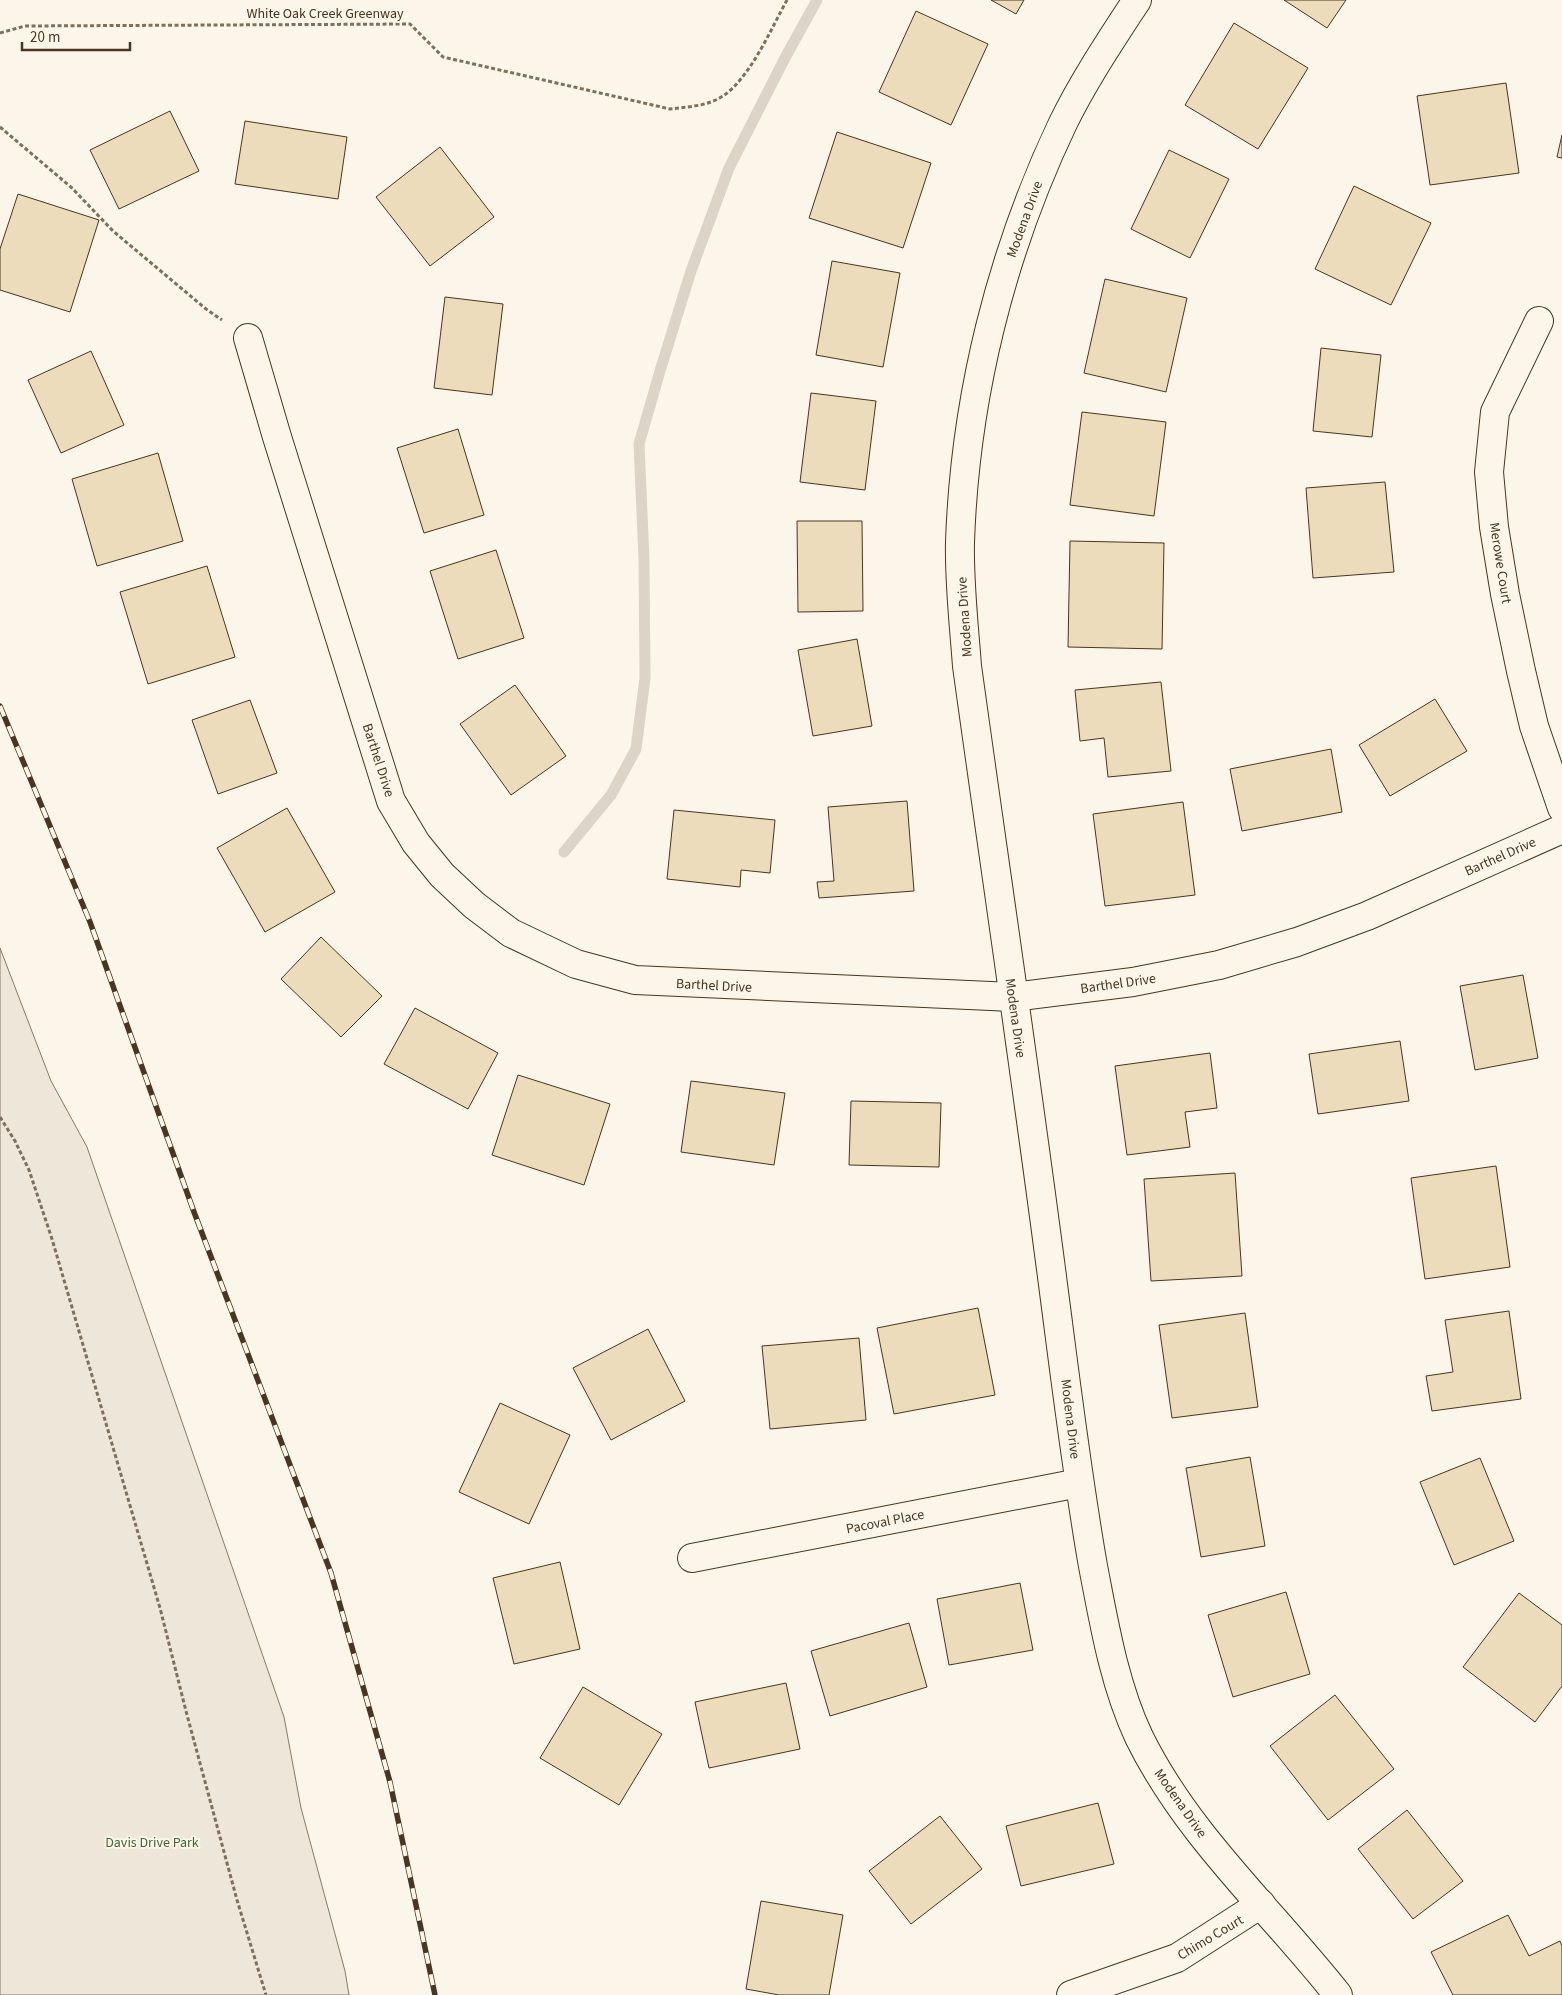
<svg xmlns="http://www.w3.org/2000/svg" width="1562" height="1995" viewBox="0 0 1562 1995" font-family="'Source Sans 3',sans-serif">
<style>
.green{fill:#ede6d9;stroke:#887966}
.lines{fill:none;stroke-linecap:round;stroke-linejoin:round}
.stream{stroke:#dcd4c6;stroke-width:11}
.building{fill:#ecdcbc;stroke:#4a3520}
.street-casing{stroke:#4a3520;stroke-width:30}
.path{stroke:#7f6f5c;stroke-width:3;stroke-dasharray:4 2.5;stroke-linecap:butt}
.street{stroke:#fbf6e9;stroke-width:28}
.rail-casing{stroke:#4a3520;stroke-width:5.5}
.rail{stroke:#fbf6e9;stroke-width:4;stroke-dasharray:11;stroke-linecap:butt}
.labels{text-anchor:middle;stroke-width:4;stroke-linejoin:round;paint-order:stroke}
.street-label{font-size:14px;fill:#4a3520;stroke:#fbf6e9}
.park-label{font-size:14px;fill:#436837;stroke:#fbf6e9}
</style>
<rect width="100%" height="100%" fill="#fbf6e9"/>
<!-- green -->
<path class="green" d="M0,948l51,133 36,66 197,570 17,91 44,163 4,24h-349z"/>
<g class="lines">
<!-- stream -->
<path class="stream" d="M564,852l47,-57 25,-46 9,-71 -1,-119 -5,-115 21,-73 31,-100 38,-103 57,-112 31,-56"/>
</g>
<!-- building -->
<g class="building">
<path d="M991,0h33l-8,14z"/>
<path d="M1284,0h62l-19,28z"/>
<path d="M916,11l72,33 -37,81 -72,-33z"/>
<path d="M1234,23l74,45 -50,81 -73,-44z"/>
<path d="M1506,83l13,90 -89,12 -13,-89z"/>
<path d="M170,111l29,60 -80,38 -29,-59z"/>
<path d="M245,121l102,16 -9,62 -103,-15z"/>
<path d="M837,132l94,31 -28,85 -94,-30z"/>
<path d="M1562,135v23l-5,-1z"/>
<path d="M440,147l54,70 -64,49 -54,-69z"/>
<path d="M1169,150l60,29 -39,79 -59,-29z"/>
<path d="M1354,186l77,37 -40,82 -76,-36z"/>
<path d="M18,194l81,26 -29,92 -70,-22v-41z"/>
<path d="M832,261l68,12 -17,94 -67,-12z"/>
<path d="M1105,279l82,19 -21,94 -82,-19z"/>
<path d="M445,297l58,7 -11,91 -58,-7z"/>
<path d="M1321,348l60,7 -9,82 -59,-6z"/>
<path d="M91,351l33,74 -63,28 -33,-73z"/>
<path d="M811,393l65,8 -11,89 -65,-8z"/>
<path d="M1082,412l84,10 -12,94 -84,-11z"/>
<path d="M458,429l26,86 -60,18 -27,-85z"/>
<path d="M158,453l25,88 -86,25 -25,-87z"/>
<path d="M1385,482l9,90 -81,6 -7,-90z"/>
<path d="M797,521h65l1,90 -65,1z"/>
<path d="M1070,541l94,2 -2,106 -94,-2z"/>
<path d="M496,550l28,88 -66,21 -28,-88z"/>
<path d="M207,566l28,91 -87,27 -28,-92z"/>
<path d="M857,639l15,87 -59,10 -15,-86z"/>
<path d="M1161,682l10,89 -63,6 -4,-39 -24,3 -5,-51z"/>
<path d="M515,685l51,71 -55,39 -51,-71z"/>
<path d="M1435,699l32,52 -77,45 -31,-51z"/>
<path d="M250,700l27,73 -59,21 -26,-74z"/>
<path d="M1331,749l11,63 -100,19 -12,-62z"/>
<path d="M907,801l7,90 -95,7 -2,-16 17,-1 -6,-74z"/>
<path d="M1183,802l12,93 -90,11 -12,-92z"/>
<path d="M287,808l48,84 -70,40 -48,-84z"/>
<path d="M674,810l101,10 -5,53 -29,-3 -1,17 -73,-8z"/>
<path d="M321,937l61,59 -41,41 -60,-58z"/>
<path d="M1523,975l15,83 -63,12 -15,-84z"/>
<path d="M415,1008l83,45 -30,56 -84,-45z"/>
<path d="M1400,1041l9,60 -91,13 -9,-60z"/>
<path d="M1210,1053l7,55 -32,4 5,35 -63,8 -12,-89z"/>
<path d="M518,1075l92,29 -26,81 -92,-30z"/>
<path d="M691,1081l94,12 -11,72 -93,-13z"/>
<path d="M851,1101l90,2 -2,64 -90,-2z"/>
<path d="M1496,1166l14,101 -85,12 -14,-101z"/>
<path d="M1235,1173l7,103 -91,5 -7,-102z"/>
<path d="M978,1308l17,87 -101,19 -17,-86z"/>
<path d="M1509,1311l12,88 -89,12 -6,-35 27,-4 -8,-52z"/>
<path d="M1245,1313l13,94 -86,11 -13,-93z"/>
<path d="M648,1329l37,72 -74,39 -38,-72z"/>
<path d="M859,1338l7,82 -96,9 -8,-83z"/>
<path d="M500,1403l70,32 -41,89 -70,-32z"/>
<path d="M1250,1457l15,89 -64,11 -15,-89z"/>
<path d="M1480,1458l34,83 -60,24 -34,-83z"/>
<path d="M560,1562l20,87 -66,15 -21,-86z"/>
<path d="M1020,1583l13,67 -84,15 -12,-66z"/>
<path d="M1286,1592l24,82 -77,23 -25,-82z"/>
<path d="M1519,1593l43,32v61l-27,36 -72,-55z"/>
<path d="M909,1623l18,64 -97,29 -19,-65z"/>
<path d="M786,1683l14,66 -91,19 -14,-66z"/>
<path d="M583,1687l79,47 -43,71 -79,-47z"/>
<path d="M1335,1695l59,74 -66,51 -58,-74z"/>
<path d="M1098,1803l16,61 -93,22 -15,-60z"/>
<path d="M1407,1810l56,71 -50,38 -55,-70z"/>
<path d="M940,1816l42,53 -71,55 -42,-53z"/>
<path d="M761,1901l82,14 -14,80h-50l-33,-6z"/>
<path d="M1508,1915l21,41 31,-15 2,5v49h-109l-22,-43z"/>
</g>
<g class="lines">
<!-- street casing -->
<g class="street-casing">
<g id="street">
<path d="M1137,0c-26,40 -53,80 -74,123 -62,130 -98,274 -103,419 -1,41 4,83 7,124 29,209 60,417 87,626 12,92 23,183 39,274 11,57 21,118 46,171 48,98 132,173 199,258"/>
<path d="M1539,321l-44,91 -6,60 5,55 11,67 16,77 13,55 28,82"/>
<path d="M248,338l29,99 114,364 25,42 26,32 32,30 37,28 65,31 59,16 378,17 120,-15 86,-17 78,-23 70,-26 195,-87"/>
<path d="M692,1558l387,-75"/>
<path d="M1071,1995l106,-37 84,-54"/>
</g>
</g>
<!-- path -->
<g class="path">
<path d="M0,33l25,-7 385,-2 33,33 227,52c18,-2 38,-3 53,-13 27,-18 48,-67 64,-96"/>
<path d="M0,127l72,61 41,43 93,78 16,11"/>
<path d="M0,1117l15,24 14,29 23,69 108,369 27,107 50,185 29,95"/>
</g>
<!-- street -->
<use href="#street" class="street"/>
<!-- rail casing -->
<g class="rail-casing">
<path id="rail" d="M0,706l90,216 104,290 137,361 59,209 45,213"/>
</g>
<!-- rail -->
<use href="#rail" class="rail"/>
</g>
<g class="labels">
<!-- street labels -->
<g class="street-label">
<text x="325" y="18">White Oak Creek Greenway</text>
<text transform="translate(1024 219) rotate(-70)" y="5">Modena Drive</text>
<text transform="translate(1501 563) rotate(81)" y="5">Merowe Court</text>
<text transform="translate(964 617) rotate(-94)" y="5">Modena Drive</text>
<text transform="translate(379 760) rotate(72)" y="5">Barthel Drive</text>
<text transform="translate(1500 856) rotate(-24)" y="5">Barthel Drive</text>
<text transform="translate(1118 983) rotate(-8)" y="5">Barthel Drive</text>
<text transform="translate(714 985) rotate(3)" y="5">Barthel Drive</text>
<text transform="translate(1016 1018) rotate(82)" y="5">Modena Drive</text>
<text transform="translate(1071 1419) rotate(83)" y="5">Modena Drive</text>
<text transform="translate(885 1521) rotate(-11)" y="5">Pacoval Place</text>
<text transform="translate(1181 1803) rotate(55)" y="5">Modena Drive</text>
<text transform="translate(1210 1937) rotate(-31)" y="5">Chimo Court</text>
</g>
<!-- park labels -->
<g class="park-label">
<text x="152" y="1847">Davis Drive Park</text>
</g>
</g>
<!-- scale -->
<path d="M22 42v8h108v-8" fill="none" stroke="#4a3520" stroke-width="2.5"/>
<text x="30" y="42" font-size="15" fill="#4a3520" stroke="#fbf6e9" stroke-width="4" paint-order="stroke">20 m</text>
</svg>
